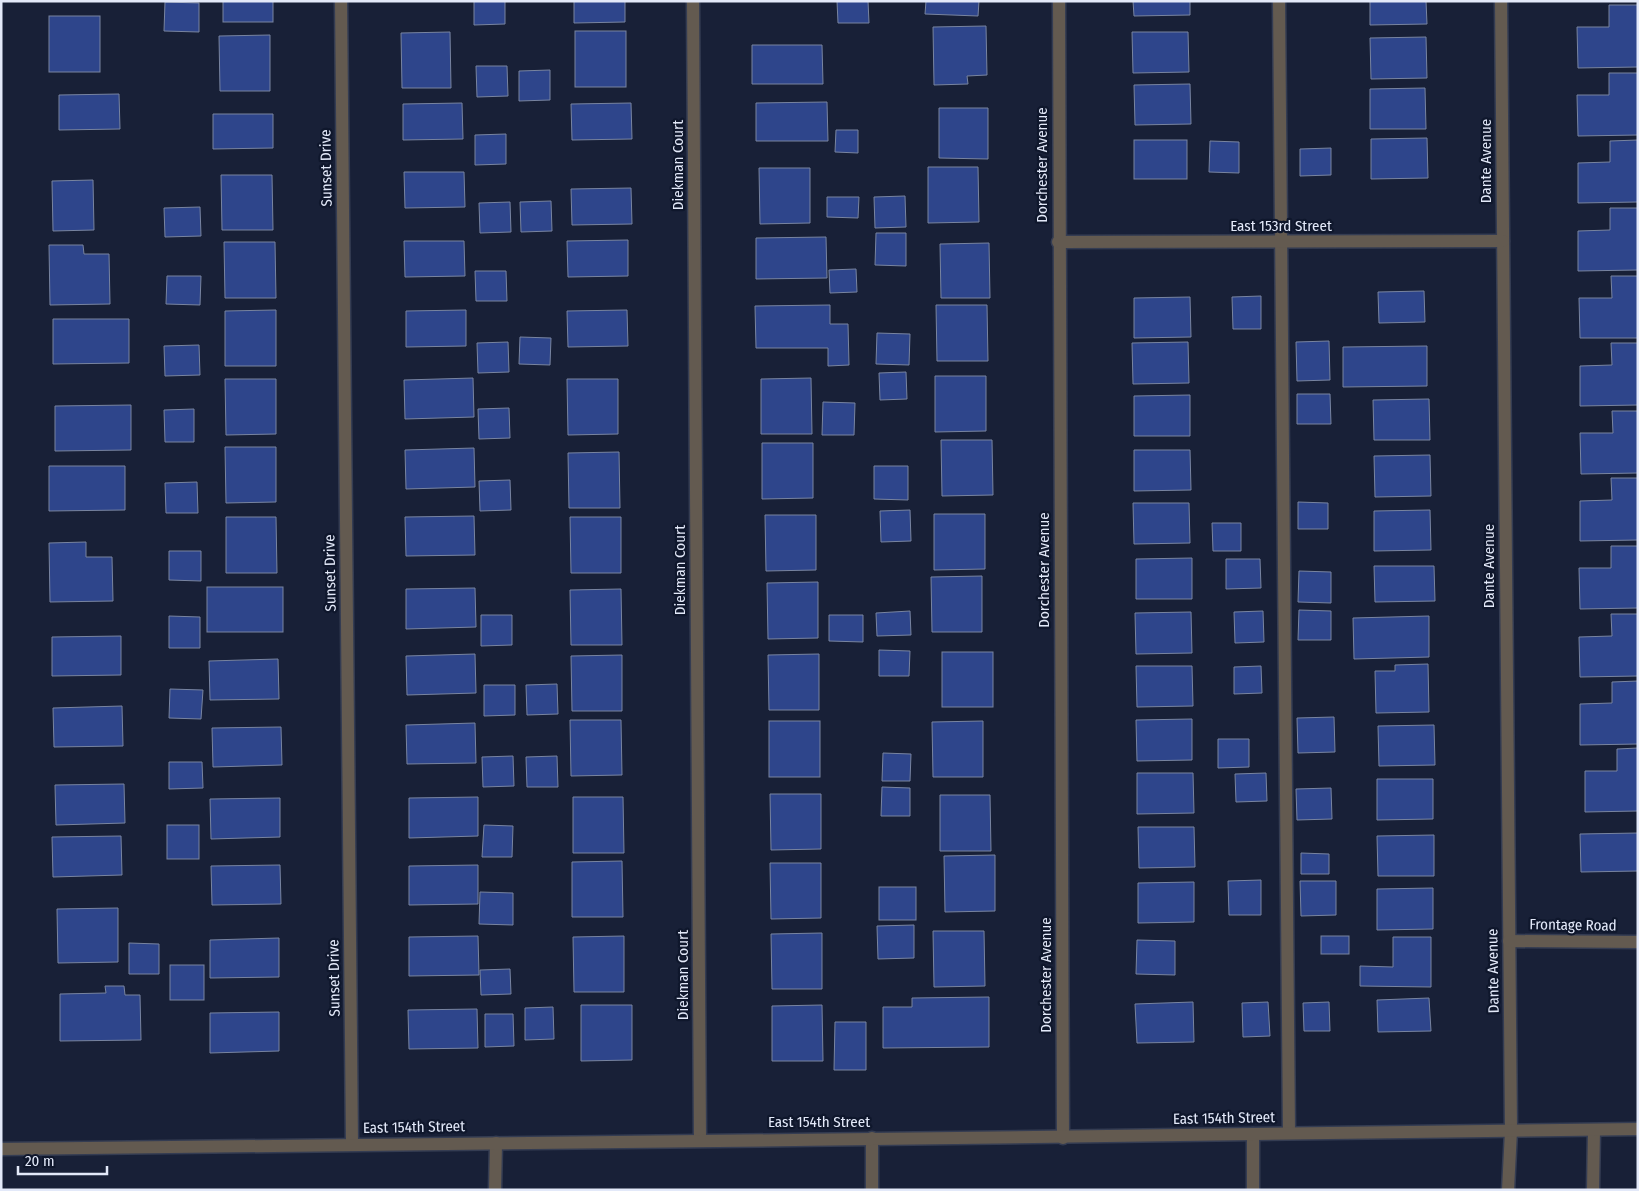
<svg xmlns="http://www.w3.org/2000/svg" width="1639" height="1191" viewBox="0 0 1639 1191" font-family="'Fira Sans Condensed',sans-serif">
<style>
.building{fill:#2e458b;stroke:#7884a0}
.lines{fill:none;stroke-linecap:round;stroke-linejoin:round}
.service-casing{stroke:#343c52;stroke-width:15}
.minor-casing{stroke:#343c52;stroke-width:15}
.tertiary-casing{stroke:#343c52;stroke-width:15}
.service{stroke:#635a50;stroke-width:12}
.minor{stroke:#635a50;stroke-width:12}
.tertiary{stroke:#635a50;stroke-width:12}
.labels{text-anchor:middle;stroke-width:4.5;stroke-linejoin:round;paint-order:stroke}
.street-label{font-size:15px;fill:#e3e9f9;stroke:#0f172c}
</style>
<rect width="100%" height="100%" fill="#182037"/>
<!-- building -->
<g class="building">
<rect x="223" y="1" width="50" height="21"/>
<path d="M474,1h31v23l-31,1z"/>
<path d="M574,1h51v21l-51,1z"/>
<path d="M837,1h31l1,22h-31z"/>
<path d="M926,1h53l-1,15 -53,-2z"/>
<path d="M1133,1h57v14l-56,1z"/>
<path d="M1370,1h56l1,23 -57,1z"/>
<path d="M165,2l34,1v29l-35,-1z"/>
<path d="M1609,5h29v62l-60,1 -1,-41h32z"/>
<rect x="49" y="16" width="51" height="56"/>
<path d="M986,26l1,49 -20,1 1,8 -34,1 -1,-58z"/>
<rect x="575" y="31" width="51" height="56"/>
<path d="M450,32l1,56h-49l-1,-55z"/>
<path d="M1132,32h56l1,40 -56,1z"/>
<path d="M270,35v56h-50l-1,-55z"/>
<path d="M1426,37l1,41 -56,1 -1,-41z"/>
<path d="M752,45h70l1,39h-71z"/>
<path d="M476,66h31l1,30 -31,1z"/>
<path d="M550,70v30l-31,1v-30z"/>
<path d="M1609,73h29v62l-60,1 -1,-41h32z"/>
<path d="M1190,84l1,40 -56,1 -1,-40z"/>
<path d="M1425,88l1,41h-56v-40z"/>
<path d="M119,94l1,35 -61,1v-35z"/>
<path d="M827,102l1,39h-72v-38z"/>
<path d="M462,103l1,36 -60,1v-36z"/>
<path d="M631,103l1,36 -60,1 -1,-36z"/>
<path d="M939,108h49v51l-49,-1z"/>
<path d="M213,114h60v34l-60,1z"/>
<path d="M836,130h22v23l-23,-1z"/>
<path d="M506,134v30l-31,1v-30z"/>
<path d="M1427,138l1,40 -57,1v-40z"/>
<rect x="1134" y="140" width="53" height="39"/>
<path d="M1638,140v62l-60,1v-40l32,-1v-21z"/>
<path d="M1210,141l29,1v31l-30,-1z"/>
<path d="M1331,148v27l-31,1v-27z"/>
<path d="M928,167h50l1,55 -51,1z"/>
<path d="M759,168h51v55l-50,1z"/>
<path d="M404,172h60l1,35 -60,1z"/>
<path d="M221,175h51l1,55h-51z"/>
<path d="M93,180l1,50 -41,1 -1,-50z"/>
<path d="M631,188l1,36 -60,1 -1,-36z"/>
<path d="M905,196l1,31 -31,1 -1,-31z"/>
<path d="M827,197h32l-1,21 -31,-1z"/>
<path d="M551,201l1,30 -31,1 -1,-30z"/>
<path d="M510,202l1,30 -31,1 -1,-30z"/>
<path d="M200,207l1,29 -36,1 -1,-29z"/>
<path d="M1610,208h28v62l-60,1v-40l32,-1z"/>
<path d="M876,233h30v33l-31,-1z"/>
<path d="M826,237l1,41 -71,1v-41z"/>
<path d="M628,240v36l-60,1 -1,-36z"/>
<path d="M404,241h60l1,35 -60,1z"/>
<path d="M224,242h51l1,56h-51z"/>
<path d="M989,243l1,55h-49l-1,-54z"/>
<path d="M49,245h34l1,9h25l1,50 -60,1z"/>
<path d="M856,269l1,23 -27,1 -1,-23z"/>
<path d="M475,271h31l1,30h-31z"/>
<path d="M167,276h34l-1,29 -34,-1z"/>
<path d="M1611,276h27v62h-58l-1,-40h33z"/>
<path d="M1424,291l1,31 -46,1 -1,-31z"/>
<path d="M1261,296v33h-28l-1,-32z"/>
<path d="M1190,297l1,40 -57,1v-40z"/>
<path d="M830,305v19h18l1,41 -21,1v-18h-72l-1,-42z"/>
<path d="M936,305h51l1,56h-51z"/>
<path d="M276,310v56h-51v-55z"/>
<path d="M466,310v36l-60,1v-36z"/>
<path d="M627,310l1,36 -60,1 -1,-36z"/>
<path d="M53,319h76v44l-76,1z"/>
<path d="M877,333l33,1 -1,31 -33,-1z"/>
<path d="M520,337l31,1 -1,27 -31,-1z"/>
<path d="M1329,341l1,39 -33,1 -1,-39z"/>
<path d="M508,342l1,30 -31,1 -1,-30z"/>
<path d="M1188,342l1,41 -56,1 -1,-41z"/>
<path d="M1611,343h27v62l-58,1v-40l32,-1z"/>
<path d="M199,345l1,30 -35,1 -1,-30z"/>
<path d="M1427,346v40l-84,1v-40z"/>
<path d="M906,372l1,27 -27,1 -1,-27z"/>
<path d="M935,376h51v55l-51,1z"/>
<path d="M473,378l1,39 -69,2 -1,-39z"/>
<path d="M811,378l1,56h-51v-55z"/>
<path d="M225,379h51v55l-50,1z"/>
<path d="M567,379h51v55l-50,1z"/>
<path d="M1297,394h33l1,30h-34z"/>
<path d="M1190,395v41h-56v-40z"/>
<path d="M1429,399l1,41h-56l-1,-40z"/>
<path d="M823,402l32,1 -1,32h-32z"/>
<path d="M131,405v45l-76,1v-45z"/>
<path d="M509,408l1,30 -31,1 -1,-30z"/>
<path d="M194,409v33h-29l-1,-32z"/>
<path d="M1612,411h26v62l-57,1 -1,-41h33z"/>
<path d="M941,440h51l1,55 -51,1z"/>
<path d="M762,443h51v55l-51,1z"/>
<path d="M225,447h51v55l-50,1z"/>
<path d="M474,448l1,39 -69,2 -1,-39z"/>
<path d="M1134,450h56l1,40 -57,1z"/>
<path d="M619,452l1,56h-51l-1,-55z"/>
<path d="M1430,455l1,41 -56,1 -1,-41z"/>
<path d="M49,466h76v44l-76,1z"/>
<path d="M874,466h34v34l-34,-1z"/>
<path d="M1611,478h27v62l-58,1v-40l32,-1z"/>
<path d="M510,480l1,30 -31,1 -1,-30z"/>
<path d="M197,482l1,31h-32l-1,-30z"/>
<path d="M1298,502l30,1v26h-30z"/>
<path d="M1133,503h56l1,40 -56,1z"/>
<path d="M910,510l1,31 -30,1 -1,-31z"/>
<path d="M1430,510l1,40 -57,1v-40z"/>
<path d="M934,514h51v55l-51,1z"/>
<path d="M765,515h51v55l-50,1z"/>
<path d="M474,516l1,39 -69,1 -1,-39z"/>
<path d="M226,517h50l1,56h-51z"/>
<path d="M570,517h51v56h-50z"/>
<path d="M1212,523h29v28h-28z"/>
<path d="M86,542v15h26l1,44 -63,1 -1,-59z"/>
<path d="M1611,546h27v62l-58,1 -1,-41h32z"/>
<path d="M169,551h32v30l-32,-1z"/>
<path d="M1192,558v41h-56v-40z"/>
<path d="M1226,559h34l1,29 -35,1z"/>
<path d="M1374,566h60l1,35 -60,1z"/>
<path d="M1299,571l32,1v31l-33,-1z"/>
<path d="M982,576v56h-50l-1,-55z"/>
<path d="M818,582v56l-50,1 -1,-56z"/>
<rect x="207" y="587" width="76" height="45"/>
<path d="M475,588l1,39 -70,2v-40z"/>
<path d="M621,589l1,56h-51l-1,-55z"/>
<path d="M1299,610l32,1v29h-33z"/>
<path d="M910,611l1,24 -34,1 -1,-23z"/>
<path d="M1263,611l1,31 -29,1 -1,-31z"/>
<path d="M1191,612l1,41 -56,1 -1,-41z"/>
<path d="M1611,614h27v62l-58,1 -1,-40 33,-1z"/>
<path d="M481,615h31v30l-31,1z"/>
<path d="M829,615h34v27l-34,-1z"/>
<path d="M169,616l31,1v31h-31z"/>
<path d="M1429,616v41l-75,2 -1,-41z"/>
<path d="M121,636v39l-69,1v-39z"/>
<path d="M879,650l31,1 -1,25h-30z"/>
<rect x="942" y="652" width="51" height="55"/>
<path d="M475,654l1,39 -69,2 -1,-39z"/>
<path d="M819,654v56h-50l-1,-55z"/>
<path d="M622,655v56h-50l-1,-55z"/>
<path d="M278,659l1,40 -69,1 -1,-39z"/>
<path d="M1428,664l1,48 -53,1 -1,-42h20v-6z"/>
<path d="M1136,666h56l1,40 -56,1z"/>
<path d="M1261,666l1,27 -28,1v-27z"/>
<path d="M1638,681v63l-58,1v-41l32,-1v-21z"/>
<path d="M557,684l1,30 -31,1 -1,-30z"/>
<path d="M484,685h31v30l-31,1z"/>
<path d="M170,689l33,1 -2,29 -32,-1z"/>
<path d="M122,706l1,40 -69,1 -1,-39z"/>
<path d="M1334,717l1,35 -37,1 -1,-35z"/>
<path d="M1192,719v41l-55,1 -1,-41z"/>
<path d="M570,720h51l1,55 -51,1z"/>
<rect x="769" y="721" width="51" height="56"/>
<path d="M983,721v56h-50l-1,-55z"/>
<path d="M475,723l1,40 -69,1 -1,-39z"/>
<path d="M1434,725l1,40 -56,1 -1,-40z"/>
<path d="M281,727l1,38 -69,2 -1,-39z"/>
<path d="M1218,739h31v28l-31,1z"/>
<path d="M1638,748v63l-53,1v-41h32v-22z"/>
<path d="M883,753l28,1 -1,27h-28z"/>
<path d="M513,756l1,30 -31,1 -1,-30z"/>
<path d="M557,756l1,31h-31l-1,-30z"/>
<path d="M169,762h33l1,26 -34,1z"/>
<path d="M1137,773h56l1,40 -57,1z"/>
<path d="M1266,773l1,28 -31,1 -1,-28z"/>
<path d="M1377,779h56v40l-56,1z"/>
<path d="M124,784l1,39 -69,2 -1,-40z"/>
<path d="M882,787l28,1v28h-29z"/>
<path d="M1331,788l1,31 -35,1 -1,-31z"/>
<path d="M770,794h51v55l-50,1z"/>
<path d="M940,795h50l1,56h-51z"/>
<path d="M478,797v39l-69,2v-40z"/>
<path d="M573,797h50l1,56h-51z"/>
<path d="M280,798v39l-69,2 -1,-40z"/>
<rect x="167" y="825" width="32" height="34"/>
<path d="M484,825l29,1 -1,31h-30z"/>
<path d="M1138,827h56l1,40 -56,1z"/>
<path d="M1638,833v38l-57,1 -1,-38z"/>
<path d="M1434,835v41h-56l-1,-40z"/>
<path d="M121,836l1,39 -69,2 -1,-40z"/>
<path d="M1301,853l28,1v20h-28z"/>
<path d="M995,855v56l-50,1 -1,-56z"/>
<path d="M622,861l1,56h-51v-55z"/>
<path d="M770,863h51v55l-50,1z"/>
<path d="M280,865l1,39 -69,1 -1,-39z"/>
<path d="M478,865v39l-69,1v-39z"/>
<path d="M1261,880v35h-32l-1,-34z"/>
<path d="M1300,881h36v34l-35,1z"/>
<path d="M1194,882v40l-56,1v-40z"/>
<rect x="879" y="887" width="37" height="33"/>
<path d="M1433,888v41l-56,1v-41z"/>
<path d="M480,892l33,1v32l-34,-1z"/>
<path d="M118,908v54l-60,1 -1,-54z"/>
<path d="M914,925v33l-36,1 -1,-33z"/>
<path d="M933,931h51l1,55 -51,1z"/>
<path d="M822,933v56h-50l-1,-55z"/>
<path d="M478,936l1,39 -70,1v-39z"/>
<path d="M624,936v56h-50l-1,-55z"/>
<rect x="1321" y="936" width="28" height="18"/>
<path d="M1393,937h38v50l-71,-1v-20l33,1z"/>
<path d="M279,938v39l-69,1v-38z"/>
<path d="M1137,940l38,1v34l-39,-1z"/>
<path d="M129,943l30,1v30h-30z"/>
<rect x="170" y="965" width="34" height="35"/>
<path d="M510,969l1,25 -30,1 -1,-25z"/>
<path d="M105,986h19l1,9h15l1,45 -81,1v-47l46,-1z"/>
<path d="M989,997v50l-106,1v-41h29v-9z"/>
<path d="M1429,998l2,33 -53,1 -1,-32z"/>
<path d="M1193,1002l1,40 -57,1 -2,-39z"/>
<path d="M1268,1002l2,34 -27,1 -1,-34z"/>
<path d="M1329,1002l1,29h-26l-1,-28z"/>
<path d="M581,1005h51v55l-51,1z"/>
<path d="M822,1005l1,56h-51v-55z"/>
<path d="M553,1007l1,32 -29,1v-32z"/>
<path d="M477,1009l1,39 -69,1 -1,-39z"/>
<path d="M279,1012v39l-69,2v-40z"/>
<path d="M485,1014h28l1,32 -29,1z"/>
<path d="M835,1022h31v48h-32z"/>
</g>
<g class="lines">
<!-- service casing -->
<g class="service-casing">
<g id="service">
<path d="M1279,1l10,1132"/>
<path d="M1508,1190l3,-59"/>
<path d="M1593,1190l1,-60"/>
</g>
</g>
<!-- minor casing -->
<g class="minor-casing">
<g id="minor">
<path d="M341,1l11,1143"/>
<path d="M693,1l7,1138"/>
<path d="M1059,1l4,1137"/>
<path d="M1501,1l10,1130"/>
<path d="M1058,242l445,-1"/>
<path d="M1509,941l129,1"/>
<path d="M1253,1134v56"/>
<path d="M495,1190l1,-47"/>
<path d="M872,1190v-52"/>
</g>
</g>
<!-- tertiary casing -->
<g class="tertiary-casing">
<path id="tertiary" d="M1,1149c546,-7 1091,-11 1637,-20"/>
</g>
<!-- service -->
<use href="#service" class="service"/>
<!-- minor -->
<use href="#minor" class="minor"/>
<!-- tertiary -->
<use href="#tertiary" class="tertiary"/>
</g>
<g class="labels">
<!-- street labels -->
<g class="street-label">
<text transform="translate(1486 161) rotate(-90)" y="5">Dante Avenue</text>
<text transform="translate(678 165) rotate(-90)" y="5">Diekman Court</text>
<text transform="translate(1042 165) rotate(-90)" y="5">Dorchester Avenue</text>
<text transform="translate(326 168) rotate(-91)" y="5">Sunset Drive</text>
<text x="1281" y="231">East 153rd Street</text>
<text transform="translate(1489 566) rotate(-90)" y="5">Dante Avenue</text>
<text transform="translate(680 570) rotate(-90)" y="5">Diekman Court</text>
<text transform="translate(1044 570) rotate(-90)" y="5">Dorchester Avenue</text>
<text transform="translate(330 573) rotate(-91)" y="5">Sunset Drive</text>
<text transform="translate(1573 925) rotate(1)" y="5">Frontage Road</text>
<text transform="translate(1493 971) rotate(-91)" y="5">Dante Avenue</text>
<text transform="translate(683 975) rotate(-90)" y="5">Diekman Court</text>
<text transform="translate(1046 975) rotate(-90)" y="5">Dorchester Avenue</text>
<text transform="translate(334 978) rotate(-91)" y="5">Sunset Drive</text>
<text transform="translate(1224 1118) rotate(-1)" y="5">East 154th Street</text>
<text x="819" y="1127">East 154th Street</text>
<text transform="translate(414 1127) rotate(-1)" y="5">East 154th Street</text>
</g>
</g>
<!-- border -->
<rect width="1639" height="1191" fill="none" stroke="#e3e9f9" stroke-width="5"/>
<!-- scale -->
<path d="M18 1166v8h89v-8" fill="none" stroke="#e3e9f9" stroke-width="2.5"/>
<text x="25" y="1166" font-size="15" fill="#e3e9f9" stroke="#0f172c" stroke-width="4" paint-order="stroke">20 m</text>
</svg>
